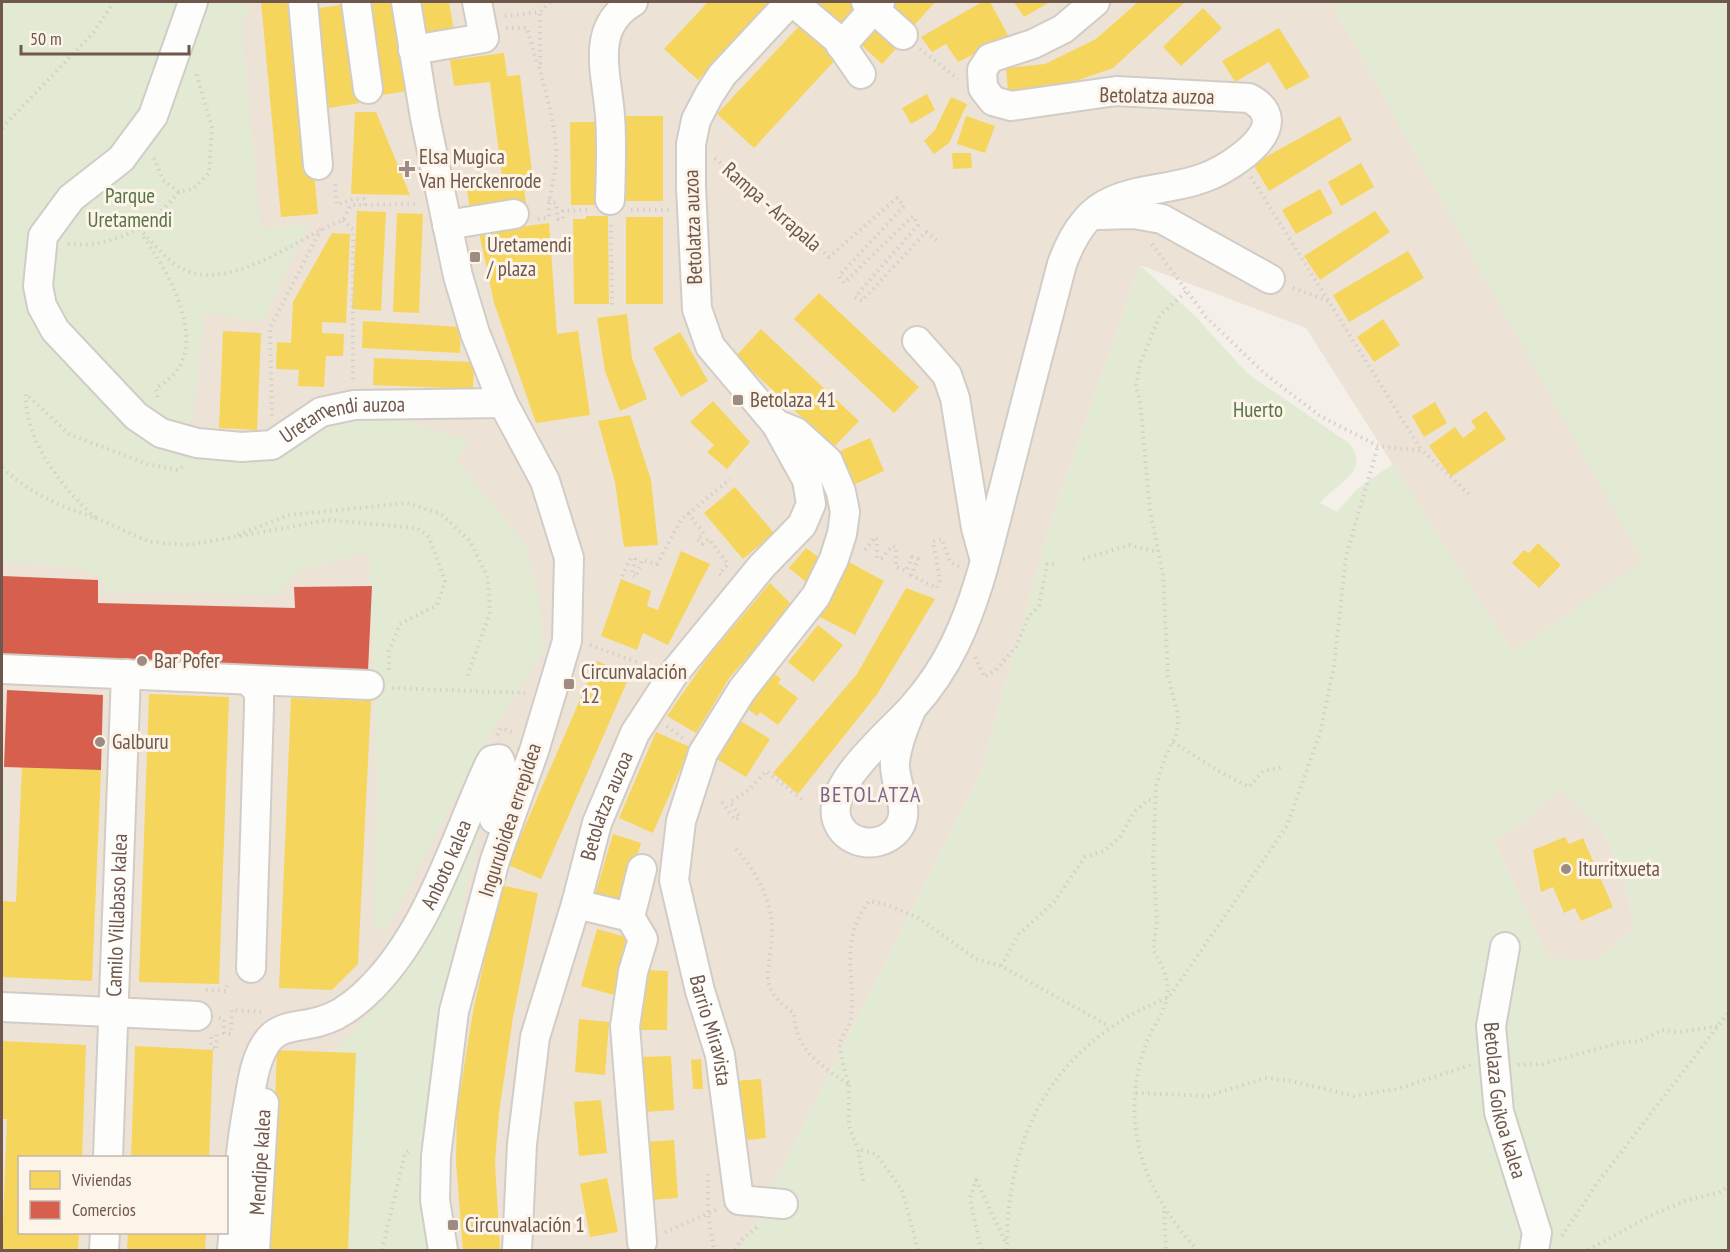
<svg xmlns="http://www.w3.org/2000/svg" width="1730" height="1252" viewBox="0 0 1730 1252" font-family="'PT Sans Narrow',sans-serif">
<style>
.residential{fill:#ede2d6;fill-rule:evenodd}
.green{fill:#e2ead4;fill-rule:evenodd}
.homes{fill:#f6d55c}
.shops{fill:#d6604d}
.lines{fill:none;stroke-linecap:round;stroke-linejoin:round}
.minor-casing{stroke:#d2ccc6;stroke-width:32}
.path{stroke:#d5cfca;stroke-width:4;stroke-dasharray:1.5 4.5;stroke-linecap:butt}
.minor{stroke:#fdfdfc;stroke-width:28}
.poi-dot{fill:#9e8c83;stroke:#fdf4e9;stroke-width:2}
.labels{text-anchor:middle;stroke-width:6;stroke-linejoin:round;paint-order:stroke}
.street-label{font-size:21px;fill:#6f574c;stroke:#fdf4e9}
.poi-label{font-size:21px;fill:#6f574c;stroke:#fdf4e9;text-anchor:start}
.park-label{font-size:21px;fill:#557445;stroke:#fdf4e9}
.neighbourhood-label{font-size:22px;letter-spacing:1.5px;fill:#7c648c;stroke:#fdf4e9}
</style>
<rect width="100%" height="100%" fill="#f4efe8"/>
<!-- residential -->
<g class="residential">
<path d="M2,2h1329l313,560 -132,90 -206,-324 -166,-63 -89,257 -70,250 -240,478h-739zM20,1158h206v74h-206z"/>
<path d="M1559,787l46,47 22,53 7,41 -36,33 -50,-2 -54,-119 34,-20z"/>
</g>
<!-- green -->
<g class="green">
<path d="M2,2h245l1,16 -7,2 20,209 48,-5 -47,98 -57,-10 -12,107 -34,26 116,13 79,-43 46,6 70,20 -14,19 69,84 13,48 6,57 -59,93 -99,189 -13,-7 5,-139 -9,-233 -72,20 -19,24 -171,-5 -6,-12 -14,-10 -85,-7z"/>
<path d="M1331,2h397v1248h-987l240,-478 70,-250 89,-257 55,51 53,58 101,69c23,29 -13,40 -29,60l17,9 21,-24 35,-24 119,188 131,-90zM1559,788l46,46 22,53 7,41 -36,33 -50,-3 -54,-118 34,-20z"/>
<path d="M2,783h6l-5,104h-1z"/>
<path d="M477,827l3,2 -28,125 -27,216 1,63 4,17h-82l8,-197 -22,-1c22,-29 50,-48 71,-79 30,-44 49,-98 72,-146z"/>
</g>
<!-- homes -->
<g class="homes">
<path d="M261,2h37l20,212 -37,3z"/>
<path d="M362,2h32l13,89 -31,5z"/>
<path d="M419,2h30l5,29 -29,5z"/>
<path d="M708,2h62l-72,78 -34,-31z"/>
<path d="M821,2h38l2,2 -21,24 -23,-21z"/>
<path d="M893,2h42l-25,28 -25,-21z"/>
<path d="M982,2h8l19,35 -51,25 -12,-18 -14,8 -11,-15z"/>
<path d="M1014,2h36l-26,15z"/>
<path d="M1138,2h47l-72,66 -57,20 -48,3 -2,-23 39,-4 51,-25z"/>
<path d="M345,4l15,99 -31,5 -15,-99z"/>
<path d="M1203,8l19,20 -41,38 -18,-19z"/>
<path d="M878,17l25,24 -21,23 -26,-24z"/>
<path d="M802,23l36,34 -84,91 -37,-34z"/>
<path d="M1279,28l31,49 -24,13 -17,-28 -34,20 -13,-21z"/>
<path d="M504,53l3,23 13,-1 13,105 -10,1 3,22 -56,7 -4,-28 36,-5 -12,-95 -36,4 -4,-26z"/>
<path d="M927,94l8,16 -24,14 -9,-16z"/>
<path d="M951,97l16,7 -18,39 -15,11 -10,-13 11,-11z"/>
<path d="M355,112h21l34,83 -59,-1z"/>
<rect x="626" y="116" width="37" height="85"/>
<path d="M966,116l29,10 -10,27 -28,-9z"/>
<path d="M1340,116l12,24 -83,51 -16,-27z"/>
<path d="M570,122h37l1,83h-37z"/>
<path d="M952,153h19l1,15 -19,1z"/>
<path d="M1361,163l13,24 -33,19 -13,-24z"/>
<path d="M1320,189l13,24 -37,21 -14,-24z"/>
<path d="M357,211l29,1 -5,99 -29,-2z"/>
<path d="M1375,211l15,21 -70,48 -16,-24z"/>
<path d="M397,213l26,1 -4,99 -26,-1z"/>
<path d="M586,216h22l1,88h-35l-1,-85h13z"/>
<rect x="626" y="217" width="37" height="87"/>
<path d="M549,223l8,111 21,-3 12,84 -54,8 -42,-120 -15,-71z"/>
<path d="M332,233l18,1 -4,89 -24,-1v11l22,1 -1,22h-17l-2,31 -26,-1 1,-16 -23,-1 1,-27 14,1 2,-41z"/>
<path d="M1408,251l16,27 -75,44 -16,-27z"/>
<path d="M819,293l100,94 -25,26 -100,-94z"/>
<path d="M627,314l5,44 15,41 -27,12 -15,-40 -8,-53z"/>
<path d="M1383,319l17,26 -26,17 -17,-25z"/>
<path d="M363,321l98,6 -1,26 -98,-5z"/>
<path d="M761,329l98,92 -25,26 -98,-91z"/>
<path d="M223,331l38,2 -4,97 -38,-2z"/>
<path d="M680,332l28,49 -27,16 -28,-49z"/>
<path d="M374,358l100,4 -1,27 -100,-4z"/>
<path d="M713,401l37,41 -23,27 -20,-17 7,-7 -24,-23z"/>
<path d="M1435,402l12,21 -23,14 -12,-21z"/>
<path d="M1486,411l20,28 -55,38 -22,-31 26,-19 8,11 13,-10 -5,-7z"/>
<path d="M630,415l21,65 7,65 -34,2 -9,-65 -17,-61z"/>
<path d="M870,438l14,33 -31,14 -15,-33z"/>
<path d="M735,487l39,46 -31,26 -39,-46z"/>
<path d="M1538,543l23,22 -22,23 -27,-25 12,-13 5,3z"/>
<path d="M806,548l18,13 -17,22 -18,-15z"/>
<path d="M681,551l29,13 -42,81 -25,-12 -6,17 -36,-14 20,-57 30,12 -4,15 11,4z"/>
<path d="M847,561l37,20 -29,54 -37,-19z"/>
<path d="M770,583l23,23 -63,71 -34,56 -29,-17 41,-59z"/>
<path d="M906,588l29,11 -57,94 -80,101 -25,-21 84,-99z"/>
<path d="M818,625l25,20 -30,37 -25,-20z"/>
<path d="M597,661l33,14 -89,204 -33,-14z"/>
<path d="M771,671l10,8 -3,4 20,15 -20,27 -18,-13 -3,4 -13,-10z"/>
<path d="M149,694l80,3 -10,287 -80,-2z"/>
<path d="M291,698l80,3 -13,263 -26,26 -53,-2z"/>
<path d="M739,720l31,19 -24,38 -31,-19z"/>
<path d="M656,732l34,15 -37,86 -34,-15z"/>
<path d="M22,767l79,3 -9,211 -90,-4v-76l14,1z"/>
<path d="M613,834l28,9 -18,60 -28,-8z"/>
<path d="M1565,837l4,7 14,-6 30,69 -32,14 -6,-13 -11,5 -11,-26 -12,5 -8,-42z"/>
<path d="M501,885l37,8 -25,124 -14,96 -4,49 5,88h-37l-7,-88 1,-52 16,-98z"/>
<path d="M597,929l33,9 -16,57 -33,-9z"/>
<path d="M640,970l28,1 -1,59h-29z"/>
<path d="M579,1019l30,3 -4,53 -30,-3z"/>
<path d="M2,1041l84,4 -4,113h-62v74h59l-1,18h-76l5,-131h-5z"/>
<path d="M135,1046l78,4 -4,108h-78z"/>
<path d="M277,1050l79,3 -8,197h-79z"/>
<path d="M671,1056l3,54 -29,2 -3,-55z"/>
<path d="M701,1059l2,30h-10l-2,-29z"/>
<path d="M761,1079l5,59 -28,3 -4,-60z"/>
<path d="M601,1100l6,53 -28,3 -5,-54z"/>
<path d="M674,1140l4,58 -28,2 -4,-58z"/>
<path d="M607,1178l11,54 -28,5 -10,-53z"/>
<path d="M128,1232h78l-1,18h-78z"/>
</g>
<!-- shops -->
<g class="shops">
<path d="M2,576l96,4v23l197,5 -1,-21 78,-1 -4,85 -366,-16z"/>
<path d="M7,690l96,5 -2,75 -97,-3z"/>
</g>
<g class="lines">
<!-- minor casing -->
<g class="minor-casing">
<g id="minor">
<path id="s1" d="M193,2l-40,114 -32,43 -50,39 -28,38 -5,50 4,20 13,24 81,86 25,17 36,10 45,4 30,-2 49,-33 33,-7 149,-2"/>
<path d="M303,2l15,163"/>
<path d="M356,2l12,87"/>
<path d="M406,2l19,116 33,158 17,57 28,70 42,78 24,77 -2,83 -33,110 -39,109 -41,151 -18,145 -1,44 8,50"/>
<path d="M793,2l44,37 24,35"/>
<path d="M866,2l37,33"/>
<path d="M841,46l39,-44"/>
<path d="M413,50l71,-12 -7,-36"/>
<path d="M610,200c1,-28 2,-57 0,-84 -3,-43 -21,-88 23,-114"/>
<path d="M1099,215l35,-1 28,5 108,60"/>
<path d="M447,225l67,-11"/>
<path d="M917,341l30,34 8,23 21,130 8,29"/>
<path id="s2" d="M776,424l20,8 32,29 13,31 4,20 -3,22 -8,25 -18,37 -74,94 -39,63 -22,68 -7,59 26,111 20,64 19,145 44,4"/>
<path d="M2,669l367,16"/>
<path d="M250,682l9,10v14l-8,262"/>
<path d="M911,710c-7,17 -14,34 -16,52 -2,24 21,52 -2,72 -18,15 -48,10 -56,-14 -12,-35 54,-88 75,-112 17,-19 32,-41 43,-64 24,-49 35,-103 49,-156 19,-75 38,-149 58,-224 9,-25 23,-52 50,-63 28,-13 64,-12 94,-24 28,-11 92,-53 43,-79l-133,-7 -105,15 -18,-5 -10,-13 -1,-18 8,-12 43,-14 30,-15 32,-27"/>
<path d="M576,904l54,13"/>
<path id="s3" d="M1505,947l-14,79 8,86 38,121 -3,17"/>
<path d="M2,1007l195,9"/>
<path id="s4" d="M108,1158l18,-484"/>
<path d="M642,1242l-17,-216 8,-54 10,-33 -13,-22 12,-48"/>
<path d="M104,1250l1,-18"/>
<path id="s5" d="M232,1250c5,-51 7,-97 17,-149 3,-19 6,-40 16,-56 13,-22 35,-17 56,-24 15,-4 32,-16 43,-26 64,-59 90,-154 125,-230l3,-5 7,-1c9,18 0,41 -5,60"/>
<path id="s6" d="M255,1250l9,-147"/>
<path id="s7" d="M517,1250l5,-106 13,-107 41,-133 21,-81 38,-90 40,-61 87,-106 40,-41 9,-21 -4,-24 -31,-56 -66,-78 -13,-37 -6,-122v-43l5,-24 13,-25 13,-20 68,-73"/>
</g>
</g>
<!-- path -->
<g class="path">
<path d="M505,16l35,-4 10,-10"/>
<path d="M506,28h21l10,35h3v-51"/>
<path d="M920,49l38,30"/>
<path d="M2,128l91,-95 21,-31"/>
<path d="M154,158l9,22 16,12 14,-3 16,-16 3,-45 -16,-55"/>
<path d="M715,158l114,99 68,-59 7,8 -65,70 5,7 69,-67 5,9 -63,72 7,4 64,-69 14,11"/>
<path d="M1251,177l171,274"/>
<path d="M335,184l2,21 16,-6h11l1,6"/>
<path d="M548,201l8,2 2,16h5v-8l24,-1"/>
<path d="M631,210h38"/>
<path d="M538,219l11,-2c-1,-24 9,-46 7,-70 -2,-28 -11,-57 -18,-84"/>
<path d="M343,220l10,10v150"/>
<path d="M611,225l1,82"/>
<path d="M139,229c11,10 21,23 33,33 49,40 123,-24 171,-42l8,-15 67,-1"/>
<path d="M144,237c22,33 63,99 30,137 -5,6 -13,10 -18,15l2,11"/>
<path d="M68,244c46,4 82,-17 111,-52"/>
<path d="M1152,244l54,73 58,56 56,43 58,30 45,5 49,46"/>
<path d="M1293,288l35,13"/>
<path d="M1186,292l-26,23 -20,49 -4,22 4,15 10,109 13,65 5,101 10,39 -1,18 -12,24 -9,29 -3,75 4,60 -4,29c35,54 -2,63 -13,113 -18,74 9,133 57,187"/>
<path d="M272,416l-2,-88 51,-99"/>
<path d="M2,468c32,27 54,37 94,50 -33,-29 -72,-77 -70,-124l43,40 78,30 31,6 7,-5"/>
<path d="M688,513l16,21 -7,5 5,5 7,-5 19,25 -9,10 3,2"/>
<path d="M96,518l54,24 40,3 138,-25 89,8 12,9 16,44 -8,24 -37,19 -11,27v19"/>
<path d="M238,535l51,-20 118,-12 34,11 29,27 18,37 2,34 -24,68"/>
<path d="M865,550l10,-13 2,3v18h5l10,-12 4,1v20l10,4 6,-14 6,2 -7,16 26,13 3,-8 -7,-39 9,-2 8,23 9,5"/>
<path d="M1083,559l46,-14 29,7"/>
<path d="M622,576l9,-18 4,1 -3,16 4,2 6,-17 15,4 24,-44 49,-41"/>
<path d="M590,645l61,22"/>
<path d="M975,657l9,20 11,-6 21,-24 12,-30 11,-11 8,-42h10"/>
<path d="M392,688l133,5"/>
<path d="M667,726l16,12"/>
<path d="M497,735l4,-7 13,5"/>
<path d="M1173,742l47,30 29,15 14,-16 21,-4"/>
<path d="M722,802l13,18 5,-3 -10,-15 19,-12 17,-19 38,30"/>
<path d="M736,849c20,22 37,53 36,83 -1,39 -17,55 22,81 1,38 27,52 55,72 -3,-12 -9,-28 -9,-41 1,-9 10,-17 11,-26 5,-45 -13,-75 18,-117l18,4 30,12 59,42 25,7 108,60"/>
<path d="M1001,966l18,-32 35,-32 31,-45 19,-6 16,-14 14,-25 14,-12h7"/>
<path d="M206,990l20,1 1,-5"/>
<path d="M219,1018l5,1v14l7,1 1,-24 29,2"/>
<path d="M211,1037v10l5,1"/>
<path d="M216,1048l1,-17"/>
<path d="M1518,1065l25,-1 75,-21 22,-2 22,-11 16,2 41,-6"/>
<path d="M849,1085v41l9,23"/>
<path d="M1136,1093l72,3 57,-18 27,3 62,15 43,-7 74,-24"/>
<path d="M708,1174v40l6,36"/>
<path d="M863,1181l-5,-32 18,5 26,36 16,60"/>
<path d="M1164,1211l2,39"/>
<path d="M665,1232l51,-22"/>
<path d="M1562,1236l34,-51 132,-172"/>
<path d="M382,1250l23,-97 6,-3"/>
<path d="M736,1250l4,-9 17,-14"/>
<path d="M981,1250l-11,-52 6,-18 30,63"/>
<path d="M1007,1250c-1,-119 49,-208 162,-253l118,-171 33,-93 14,-67 12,-110 32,-110"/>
<path d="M1588,1250l64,-35 35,-15 31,-7 10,-6"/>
</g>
<!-- minor -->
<use href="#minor" class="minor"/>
</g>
<!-- markers -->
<g class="poi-dot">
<path d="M404 160h6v6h6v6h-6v6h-6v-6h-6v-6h6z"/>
<rect x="469" y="251" width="12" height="12" rx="3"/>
<rect x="732" y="394" width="12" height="12" rx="3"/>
<circle cx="142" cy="661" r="6"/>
<rect x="563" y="678" width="12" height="12" rx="3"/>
<circle cx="100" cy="742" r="6"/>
<circle cx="1566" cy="869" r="6"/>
<rect x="447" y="1219" width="12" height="12" rx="3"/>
</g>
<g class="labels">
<!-- street labels -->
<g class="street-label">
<text transform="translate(1157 96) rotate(1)" y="7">Betolatza auzoa</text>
<text transform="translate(772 207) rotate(41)" y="7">Rampa - Arrapala</text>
<text transform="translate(693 227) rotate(-92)" y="7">Betolatza auzoa</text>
<text dy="7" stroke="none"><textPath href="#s1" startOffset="722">Uretamendi auzoa</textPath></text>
<text dy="7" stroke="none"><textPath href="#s7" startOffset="456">Betolatza auzoa</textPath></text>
<text transform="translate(510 820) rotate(-72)" y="7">Ingurubidea errepidea</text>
<text dy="7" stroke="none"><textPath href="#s5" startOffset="478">Anboto kalea</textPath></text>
<text dy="7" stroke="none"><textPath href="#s4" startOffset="243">Camilo Villabaso kalea</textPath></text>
<text dy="7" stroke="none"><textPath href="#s2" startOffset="688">Barrio Miravista</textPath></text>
<text dy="7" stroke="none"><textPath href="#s3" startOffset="156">Betolaza Goikoa kalea</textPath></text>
<text dy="7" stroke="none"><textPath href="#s6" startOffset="88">Mendipe kalea</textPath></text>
</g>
<!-- poi labels -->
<g class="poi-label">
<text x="419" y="164">Elsa Mugica<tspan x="419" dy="24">Van Herckenrode</tspan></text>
<text x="487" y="252">Uretamendi<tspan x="487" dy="24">/ plaza</tspan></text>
<text x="750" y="407">Betolaza 41</text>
<text x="154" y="668">Bar Pofer</text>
<text x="581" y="679">Circunvalación<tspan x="581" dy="24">12</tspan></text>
<text x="112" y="749">Galburu</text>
<text x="1578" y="876">Iturritxueta</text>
<text x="465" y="1232">Circunvalación 1</text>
</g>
<!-- park labels -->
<g class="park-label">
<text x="130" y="203">Parque<tspan x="130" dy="24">Uretamendi</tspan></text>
<text x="1258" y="417">Huerto</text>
</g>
<!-- neighbourhood labels -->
<g class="neighbourhood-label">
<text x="871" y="802">BETOLATZA</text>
</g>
</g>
<!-- border -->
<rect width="1730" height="1252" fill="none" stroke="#6f574c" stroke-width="6"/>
<!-- legend -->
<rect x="18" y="1156" width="210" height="78" fill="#fdf4e9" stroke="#c4b5aa" stroke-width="1.5"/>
<rect x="30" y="1171" width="30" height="18" fill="#f6d55c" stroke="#c4b5aa" stroke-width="1.5"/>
<text x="72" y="1186" font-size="18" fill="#6f574c">Viviendas</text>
<rect x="30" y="1201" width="30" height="18" fill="#d6604d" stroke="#c4b5aa" stroke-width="1.5"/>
<text x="72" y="1216" font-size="18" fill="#6f574c">Comercios</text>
<!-- scale -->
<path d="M21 45v9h168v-9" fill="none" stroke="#6f574c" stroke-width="3"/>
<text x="30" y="45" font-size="18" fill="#6f574c" stroke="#fdf4e9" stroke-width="4.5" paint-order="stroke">50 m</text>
</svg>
